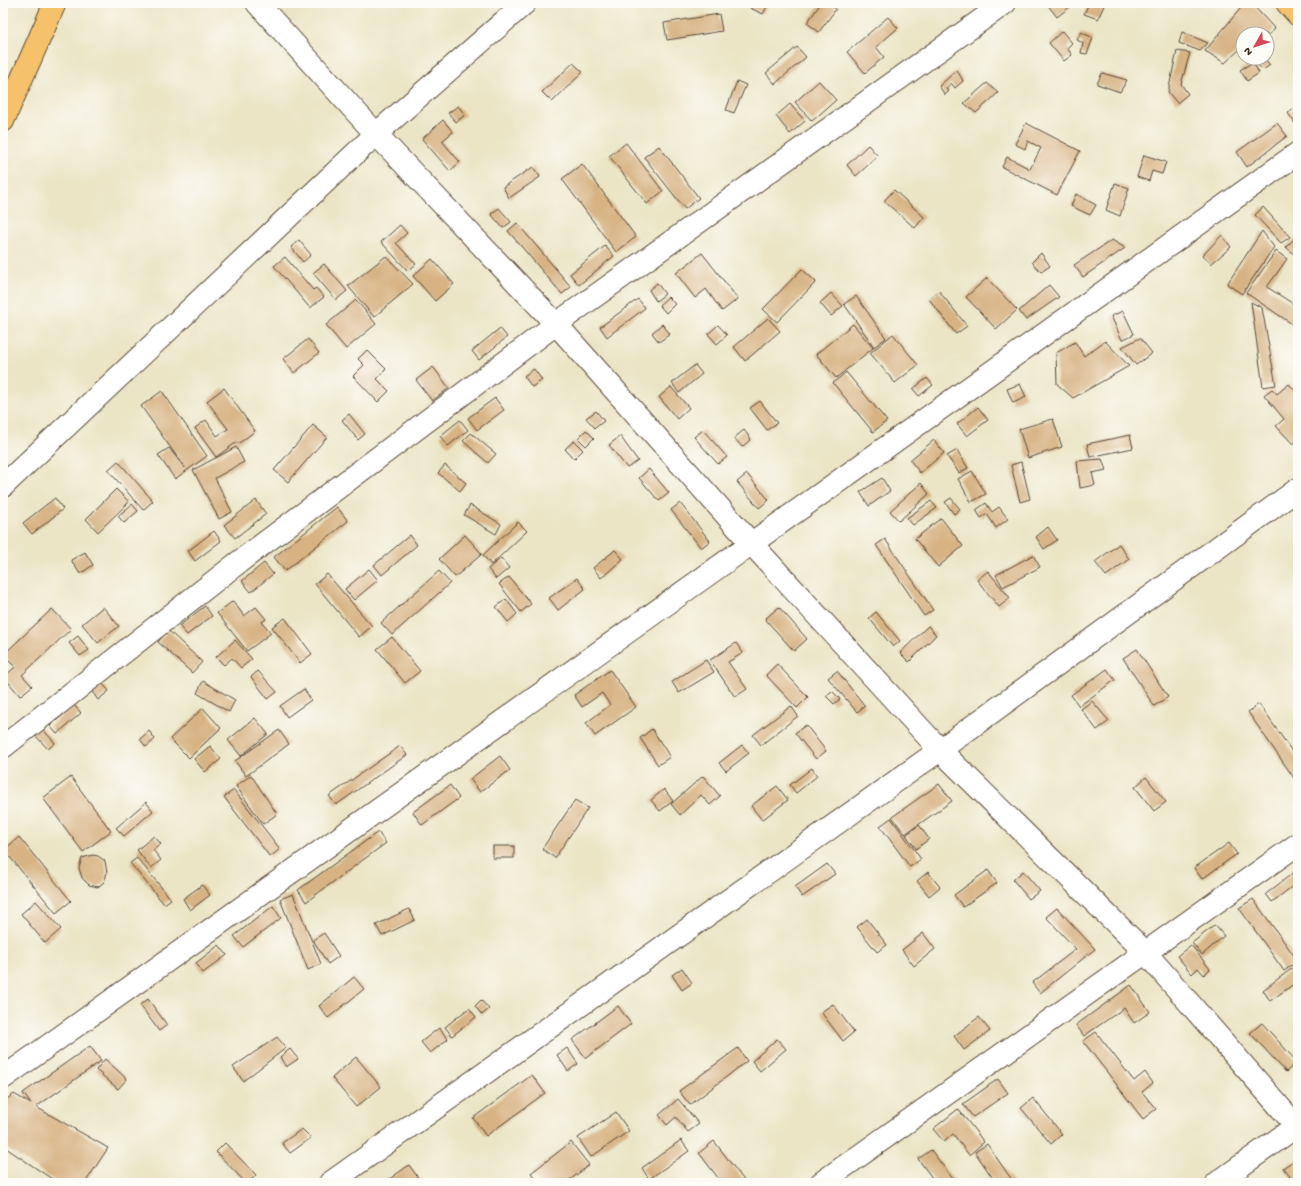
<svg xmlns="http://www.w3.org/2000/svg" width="1301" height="1186" viewBox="0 0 1301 1186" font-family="'Gochi Hand',sans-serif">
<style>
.building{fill:#d7b283}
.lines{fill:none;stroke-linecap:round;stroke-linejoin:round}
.minor-casing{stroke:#554637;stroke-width:24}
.major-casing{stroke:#554637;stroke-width:24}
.minor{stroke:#fff;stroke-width:22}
.major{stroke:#f5c16b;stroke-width:22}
</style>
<rect width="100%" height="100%" fill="#fdfcf7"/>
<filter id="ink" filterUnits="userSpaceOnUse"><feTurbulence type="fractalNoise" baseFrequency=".025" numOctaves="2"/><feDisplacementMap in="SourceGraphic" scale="8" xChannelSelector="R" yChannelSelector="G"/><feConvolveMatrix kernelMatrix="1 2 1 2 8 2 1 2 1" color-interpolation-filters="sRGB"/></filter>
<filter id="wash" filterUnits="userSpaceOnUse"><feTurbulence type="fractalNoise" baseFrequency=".012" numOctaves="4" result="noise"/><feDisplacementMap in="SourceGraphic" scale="16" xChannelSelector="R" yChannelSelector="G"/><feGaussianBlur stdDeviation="0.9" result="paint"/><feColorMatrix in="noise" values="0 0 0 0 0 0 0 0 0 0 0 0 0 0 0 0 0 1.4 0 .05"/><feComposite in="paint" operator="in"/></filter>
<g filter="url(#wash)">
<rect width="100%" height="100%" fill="#ebe5c6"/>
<g id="blocks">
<!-- building -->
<g class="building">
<path d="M753,3h16l-6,11 -13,-6z"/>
<path d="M821,3h6l9,6 -17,23 -12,-9z"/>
<path d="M1048,3h27l-18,14 -10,-13z"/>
<path d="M1089,3h16l-7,16 -14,-5z"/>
<path d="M1245,3h6l24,26 -8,7v-2h-24v21l-4,-5 -14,13 -20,-12z"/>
<path d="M719,14l3,17 -55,9 -3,-17z"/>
<path d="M888,17l10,11 -22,19 8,10 -19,16 -18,-21z"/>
<path d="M1062,31l10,12 -5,5 5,7 -8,6 -15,-18z"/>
<path d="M1081,32l12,6 -6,16 -6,-1 2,-10 -6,-3z"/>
<path d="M1182,32l26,11 -8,8 -21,-8z"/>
<path d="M797,47l9,10 -31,27 -9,-11z"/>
<path d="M1177,51l13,2 -9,31 7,10 -11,9 -9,-11z"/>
<path d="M1263,58h1l6,7 -7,5 -7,-7z"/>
<path d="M1253,62l6,11 -12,8 -7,-11z"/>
<path d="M573,63l10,9 -31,30 -10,-10z"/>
<path d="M957,70l6,11 -8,7 -4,-5 -5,6 3,2 -4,4 -6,-9z"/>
<path d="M1102,73l25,7 -7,12 -23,-8z"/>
<path d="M737,81l9,4 -12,28 -8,-3z"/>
<path d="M819,81l17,19 -24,21 -17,-19z"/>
<path d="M987,83l11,10 -22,20 -12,-10z"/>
<path d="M790,104l15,17 -15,13 -14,-18z"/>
<path d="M458,106l7,9 -9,7 -8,-9z"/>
<path d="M1298,106v22l-10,-15z"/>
<path d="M443,120l10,12 -11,9 18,21 -10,9 -28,-32z"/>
<path d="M1026,123l54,28 -23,44 -55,-28 5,-10 23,12 11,-21 -13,-7 -3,8 -10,-5z"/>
<path d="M1277,123l10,13 -40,31 -10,-15z"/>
<path d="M626,143l37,48 -16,13 -38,-48z"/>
<path d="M868,145l10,11 -22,20 -9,-11z"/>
<path d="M659,146l40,52 -14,11 -41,-52z"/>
<path d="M1144,155l22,7 -4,12 -10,-3 -3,10 -12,-4z"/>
<path d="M582,164l54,73 -20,15 -54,-73z"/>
<path d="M533,167l7,10 -31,21 -6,-11z"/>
<path d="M1115,183l14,5 -9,28 -14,-6z"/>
<path d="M894,190l30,27 -9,11 -31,-27z"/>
<path d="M1076,194l20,11 -6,10 -19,-9z"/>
<path d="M1263,207l27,30 -9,6 -26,-28z"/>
<path d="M499,208l12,14 -8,6 -12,-14z"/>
<path d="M517,223l54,64 -9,7 -54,-63z"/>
<path d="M400,225l7,8 -11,10 20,21 -8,7 -27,-29z"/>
<path d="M1262,231l12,16 -32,47 -15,-10z"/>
<path d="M1222,235l9,12 -20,17 -8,-9z"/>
<path d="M1298,235v20l-2,1 -10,-9z"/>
<path d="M299,240l12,15 -8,7 -12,-15z"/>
<path d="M1112,240l13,8 -42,29 -9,-12z"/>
<path d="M605,246l9,10 -35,29 -9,-11z"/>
<path d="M1276,251l11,8 -20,28 31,20v21l-52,-35z"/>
<path d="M702,253l36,46 -16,12 -16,-22 -11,9 -19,-25z"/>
<path d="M1041,253l9,13 -9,6 -9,-10z"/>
<path d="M386,256l27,28 -39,33 -26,-31z"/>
<path d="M285,257l28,33 3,-2 8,9 -14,11 -36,-42z"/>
<path d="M432,259l22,25 -19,17 -22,-25z"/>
<path d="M324,264l23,27 -11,9 -23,-27z"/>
<path d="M802,269l14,13 -39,40 -14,-13z"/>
<path d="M987,278l30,32 -21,19 -30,-32z"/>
<path d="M657,283l8,11 -9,7 -7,-11z"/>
<path d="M1049,285l10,12 -33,23 -7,-9z"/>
<path d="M939,291l28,35 -11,8 -27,-35z"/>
<path d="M831,293l12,13 -12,10 -11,-13z"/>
<path d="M856,296l30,42 -12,9 -30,-43z"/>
<path d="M668,297l7,7 -9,9 -7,-8z"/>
<path d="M638,299l7,9 -38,29 -7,-10z"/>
<path d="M356,300l20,24 -30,25 -20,-24z"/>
<path d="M1251,302l11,6 14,77 -13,2z"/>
<path d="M1123,311l11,23 -12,6 -11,-24z"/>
<path d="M768,318l12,13 -35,30 -11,-14z"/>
<path d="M662,324l8,10 -11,8 -7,-9z"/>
<path d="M853,324l20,24 -37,30 -20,-24z"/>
<path d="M718,325l9,10 -10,9 -9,-10z"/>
<path d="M500,328l7,9 -28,23 -7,-9z"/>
<path d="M893,334l25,31 -23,18 -25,-30z"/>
<path d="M1140,338l12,15 -16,12 -14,-18z"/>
<path d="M308,339l11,14 -25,20 -11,-14z"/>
<path d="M1105,341l24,25 -56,32 -16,-14 -1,-31 19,-11 9,14z"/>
<path d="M367,350l19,19 -9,10 12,12 -11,11 -25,-26 11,-11 -6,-6z"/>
<path d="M695,365l7,9 -23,19 -7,-10z"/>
<path d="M433,367l16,21 -17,13 -16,-21z"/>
<path d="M534,369l8,11 -10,7 -8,-11z"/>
<path d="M846,372l41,49 -14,11 -40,-49z"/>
<path d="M927,378l6,7 -14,11 -6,-7z"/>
<path d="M1020,384l6,13 -13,6 -6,-14z"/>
<path d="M1289,384l9,10v46l-5,4 -17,-18 8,-7 -20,-24 8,-6 5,5z"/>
<path d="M671,387l18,21 -12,11 -18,-22z"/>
<path d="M224,388l31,43 -17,13 -1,-2 -21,15 -21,-29 11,-8 11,16 11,-7 -21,-28z"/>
<path d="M162,391l45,65 -32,23 -17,-24 11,-7 16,20 -44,-62z"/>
<path d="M495,398l9,12 -27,20 -9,-12z"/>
<path d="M760,401l17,22 -10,7 -17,-22z"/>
<path d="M978,407l10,13 -21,16 -10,-12z"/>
<path d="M596,411l8,10 -9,7 -9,-10z"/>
<path d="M349,414l16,20 -7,6 -16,-20z"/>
<path d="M1053,419l9,28 -34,11 -9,-29z"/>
<path d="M460,420l8,10 -20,16 -8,-10z"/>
<path d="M313,425l14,12 -39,45 -14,-12z"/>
<path d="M586,430l8,8 -8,8 -8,-8z"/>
<path d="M703,430l24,27 -9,7 -24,-27z"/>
<path d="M744,430l7,9 -9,8 -8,-9z"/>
<path d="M471,433l25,21 -8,9 -25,-22z"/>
<path d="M1130,435l3,13 -43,9 -3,-13z"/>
<path d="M620,436l18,25 -11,7 -18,-23z"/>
<path d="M934,440l10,13 -24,20 -10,-13z"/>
<path d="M574,441l9,9 -9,9 -9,-10z"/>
<path d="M236,447l8,15 -29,16 17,34 -13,7 -26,-49z"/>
<path d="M957,450l11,18 -9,5 -12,-17z"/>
<path d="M1102,459l4,11 -14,3 3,12 -15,3 -3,-27z"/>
<path d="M118,461l35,40 -10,9 -35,-40z"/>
<path d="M1021,462l9,37 -10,3 -9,-37z"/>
<path d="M445,465l21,18 -6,8 -22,-18z"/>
<path d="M649,469l20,24 -10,8 -20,-23z"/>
<path d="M972,471l14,23 -15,8 -13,-23z"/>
<path d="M747,474l22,26 -10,8 -22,-26z"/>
<path d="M882,478l8,13 -21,15 -9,-14z"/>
<path d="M921,483l8,11 -30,27 -9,-10z"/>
<path d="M116,489l13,13 -31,30 -12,-13z"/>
<path d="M55,498l8,11 -31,25 -9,-11z"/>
<path d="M951,498l9,11 -6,5 -9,-12z"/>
<path d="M256,500l10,14 -31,24 -11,-13z"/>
<path d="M931,501l6,7 -24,17 -6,-7z"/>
<path d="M680,503l30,38 -9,7 -30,-38z"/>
<path d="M986,503l6,9 7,-5 9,12 -12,9 -9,-14 -6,4 -5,-8z"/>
<path d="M132,504l6,7 -14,12 -6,-7z"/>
<path d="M470,505l31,19 -5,10 -32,-19z"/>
<path d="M337,507l11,14 -63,50 -11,-14z"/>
<path d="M941,518l22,28 -25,21 -23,-28z"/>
<path d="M518,522l9,9 -36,34 -8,-10z"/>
<path d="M1048,527l9,13 -13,9 -8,-12z"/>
<path d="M214,531l7,10 -26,20 -7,-10z"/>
<path d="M410,535l7,10 -35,30 -8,-10z"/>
<path d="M465,535l17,19 -27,23 -16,-18z"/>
<path d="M885,539l48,71 -9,6 -48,-71z"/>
<path d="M1119,544l10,15 -23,17 -11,-14z"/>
<path d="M615,550l8,9 -22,19 -8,-10z"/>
<path d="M85,552l8,13 -13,9 -9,-14z"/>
<path d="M1033,555l7,12 -37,20 -7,-12z"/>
<path d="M501,558l8,10 -13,11 -8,-10z"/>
<path d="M264,563l9,11 -22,18 -9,-11z"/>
<path d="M369,569l9,11 -24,20 -9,-11z"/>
<path d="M439,571l11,12 -58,52 -11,-12z"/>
<path d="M988,571l22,27 -11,9 -22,-27z"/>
<path d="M327,574l45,52 -13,11 -44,-53z"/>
<path d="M509,577l22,27 -10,8 -22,-28z"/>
<path d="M577,578l8,11 -27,21 -9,-12z"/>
<path d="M506,599l11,15 -9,8 -12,-15z"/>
<path d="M233,601l11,15 12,-9 10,12 -4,3 9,11 -24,18 -30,-38z"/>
<path d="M205,606l7,10 -25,19 -8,-9z"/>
<path d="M103,607l16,19 -21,17 -16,-19z"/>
<path d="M779,607l28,32 -13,12 -29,-32z"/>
<path d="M52,609l19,20 -49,46 10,11 -12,10 -16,-19 11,-10 -12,-12z"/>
<path d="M876,612l24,29 -7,6 -24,-29z"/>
<path d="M285,618l27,36 -12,9 -28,-36z"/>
<path d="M928,626l8,9 -27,27 -9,-9z"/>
<path d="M168,630l34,32 -10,11 -34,-31z"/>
<path d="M78,636l11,14 -9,6 -11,-13z"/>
<path d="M392,637l28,34 -15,12 -28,-34z"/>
<path d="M235,640l17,19 -11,9 -9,-10 -8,7 -8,-8z"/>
<path d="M736,643l7,10 -15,9 19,27 -12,8 -25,-37z"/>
<path d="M1137,649l31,48 -14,9 -31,-48z"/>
<path d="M706,660l8,12 -35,21 -7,-11z"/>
<path d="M777,664l31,33 -11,11 -31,-33z"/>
<path d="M1107,669l8,11 -36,26 -8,-11z"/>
<path d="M610,670l26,37 -41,29 -9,-13 24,-18 -8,-12 -20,14 -8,-12z"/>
<path d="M258,671l19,21 -9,7 -17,-22z"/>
<path d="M837,671l28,35 -8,6 -29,-34z"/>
<path d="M203,681l32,19 -6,12 -32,-19z"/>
<path d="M101,682l8,9 -11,9 -7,-10z"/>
<path d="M304,689l7,11 -24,17 -7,-11z"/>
<path d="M832,691l8,8 -6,5 -8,-8z"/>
<path d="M1092,701l17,20 -12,9 -16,-21z"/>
<path d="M1259,704l39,56v15l-4,3 -46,-66z"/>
<path d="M74,705l7,8 -24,21 -7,-8z"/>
<path d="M791,706l7,10 -37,29 -8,-10z"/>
<path d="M203,708l18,20 -32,30 -19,-19z"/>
<path d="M255,718l13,16 -27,22 -13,-16z"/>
<path d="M39,725l16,18 -7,6 -16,-17z"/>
<path d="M806,725l20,26 -10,8 -21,-26z"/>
<path d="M652,729l18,28 -12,8 -18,-27z"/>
<path d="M279,730l10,14 -43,32 -11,-15z"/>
<path d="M149,731l6,8 -9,8 -6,-8z"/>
<path d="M742,745l7,8 -23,18 -7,-8z"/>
<path d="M210,746l11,13 -16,13 -11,-13z"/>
<path d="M400,746l7,9 -71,50 -7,-9z"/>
<path d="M500,756l10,14 -30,22 -10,-13z"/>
<path d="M812,768l5,8 -21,17 -6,-8z"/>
<path d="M251,775l26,39 -14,10 -27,-38z"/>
<path d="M703,776l17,20 -10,9 -9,-10 -21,20 -9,-11z"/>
<path d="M71,777l40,54 -28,21 -40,-54z"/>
<path d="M1146,777l20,25 -12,9 -19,-24z"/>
<path d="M939,784l13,17 -47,33 -13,-17z"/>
<path d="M450,785l9,13 -37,27 -9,-13z"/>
<path d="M777,786l11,14 -26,20 -11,-14z"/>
<path d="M664,789l9,12 -13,10 -9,-11z"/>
<path d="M234,790l46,59 -10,8 -46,-60z"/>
<path d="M575,800l13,8 -33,50 -13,-9z"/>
<path d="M146,802l7,9 -29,25 -8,-8z"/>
<path d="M891,818l30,41 -11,8 -30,-41z"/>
<path d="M919,825l10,14 -13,10 -10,-14z"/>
<path d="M378,832l8,11 -80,59 -8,-12z"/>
<path d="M154,836l7,8 -8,6 8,10 -10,8 -14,-18z"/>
<path d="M19,837l52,64 -15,12 -47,-57 -6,5v-12l1,1z"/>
<path d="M1229,843l8,11 -35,25 -8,-11z"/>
<rect x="493" y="846" width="21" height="12"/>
<path d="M93,855l5,1 7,5 2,12 -3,9 -6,5 -9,-2 -7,-7 -3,-10 3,-10z"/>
<path d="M137,858l34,41 -7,5 -34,-41z"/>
<path d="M827,864l8,10 -33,23 -7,-10z"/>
<path d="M1298,869v13l-26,20 -6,-8z"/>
<path d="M988,870l9,13 -34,24 -9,-12z"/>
<path d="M1023,871l17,20 -11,8 -16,-19z"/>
<path d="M928,872l12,15 -11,9 -12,-15z"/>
<path d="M202,885l8,10 -20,15 -7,-11z"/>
<path d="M293,894l28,70 -13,6 -28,-71z"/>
<path d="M1253,899l45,62 -14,10 -45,-63z"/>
<path d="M36,901l25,28 -16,14 -24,-29z"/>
<path d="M273,906l8,12 -38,29 -9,-11z"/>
<path d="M1057,908l38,41 -55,44 -8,-10 44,-34 -30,-32z"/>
<path d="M409,909l6,11 -33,16 -6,-11z"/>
<path d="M867,919l20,26 -10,7 -20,-25z"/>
<path d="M1215,925l9,11 -22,19 -10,-12z"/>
<path d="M324,933l15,23 -11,8 -15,-24z"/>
<path d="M923,933l12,16 -21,17 -12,-16z"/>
<path d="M219,945l8,10 -24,18 -7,-10z"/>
<path d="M1191,945l19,24 -6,6 -6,-7 -6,6 -15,-18z"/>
<path d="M1298,964v17l-28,20 -7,-11z"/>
<path d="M682,968l10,15 -10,7 -10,-15z"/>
<path d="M354,977l10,12 -36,29 -9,-12z"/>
<path d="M1131,985l19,27 -16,11 -10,-15 -40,28 -8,-11z"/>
<path d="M148,999l19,26 -8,6 -19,-26z"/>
<path d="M481,1000l8,9 -7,6 -7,-9z"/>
<path d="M833,1004l21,28 -11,9 -22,-29z"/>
<path d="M618,1006l13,18 -45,34 -14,-18z"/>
<path d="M469,1008l7,9 -24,19 -7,-9z"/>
<path d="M979,1017l11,14 -26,19 -10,-14z"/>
<path d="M1262,1023l35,39 -11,10 -36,-39z"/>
<path d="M439,1028l9,11 -18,14 -9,-11z"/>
<path d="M1096,1032l38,49 11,-9 8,11 -11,9 14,17 -13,10 -60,-78z"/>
<path d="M277,1037l9,11 -43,33 -10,-14z"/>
<path d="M777,1039l9,10 -26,22 -8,-10z"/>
<path d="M90,1046l11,15 -65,46 72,41 -23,35h-27l-55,-37v-44l11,-8 17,10 -8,-11z"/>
<path d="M567,1048l11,16 -10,7 -11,-16z"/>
<path d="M738,1048l9,13 -57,44 -11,-14z"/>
<path d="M290,1049l8,10 -12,8 -6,-10z"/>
<path d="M356,1057l25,30 -25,20 -24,-29z"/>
<path d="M105,1059l22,20 -9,10 -22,-19z"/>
<path d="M532,1075l13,18 -59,43 -13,-18z"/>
<path d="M998,1079l10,14 -35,24 -10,-13z"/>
<path d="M1033,1098l29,36 -11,10 -30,-36z"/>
<path d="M678,1099l21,25 -11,8 -12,-15 -9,8 -8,-10z"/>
<path d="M958,1109l26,33 -15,13 -16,-21 -9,8 -11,-13z"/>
<path d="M616,1112l13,19 -38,26 -13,-19z"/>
<path d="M302,1129l9,9 -21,15 -8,-10z"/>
<path d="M681,1140l8,11 -40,28 -7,-11z"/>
<path d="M714,1141l32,42h-24l-23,-30z"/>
<path d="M571,1142l18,23 -23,18h-27l-8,-10z"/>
<path d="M225,1143l31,32 -8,8h-2l-30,-31z"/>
<path d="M987,1144l25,36 2,3h-18l-21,-31z"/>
<path d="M931,1150l25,33h-20l-18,-24z"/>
<path d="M1293,1161l5,6v16h-3l-12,-15z"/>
<path d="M409,1165l13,18h-38z"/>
</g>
</g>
</g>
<g filter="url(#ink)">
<use href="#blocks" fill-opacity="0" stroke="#554637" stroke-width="1"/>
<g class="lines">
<!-- minor casing -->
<g class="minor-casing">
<g id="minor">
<path d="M257,3l119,131 180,190 195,219 189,207 205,202 153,176"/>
<path d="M3,486l373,-352 149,-131"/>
<path d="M3,747l232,-182 321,-241 449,-321"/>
<path d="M3,1078l1295,-925"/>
<path d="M330,1183l610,-433 358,-261"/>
<path d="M821,1183l477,-339"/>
<path d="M1217,1183l81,-58"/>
</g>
</g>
<!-- major casing -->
<g class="major-casing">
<g id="major">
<path d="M1287,3l11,12"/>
<path d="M3,121l52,-118"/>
</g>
</g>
<!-- minor -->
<use href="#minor" class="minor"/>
<!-- major -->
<use href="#major" class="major"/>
</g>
</g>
<!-- margin -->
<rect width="1301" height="1186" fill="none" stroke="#fdfcf7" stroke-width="16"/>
<!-- north arrow -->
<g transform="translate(1255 46) rotate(231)"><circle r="19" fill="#fdfcf7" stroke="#afa8a0"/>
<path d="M0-3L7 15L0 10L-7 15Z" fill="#d1495b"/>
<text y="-6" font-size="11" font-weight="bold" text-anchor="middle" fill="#3b2a1e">N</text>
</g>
</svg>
